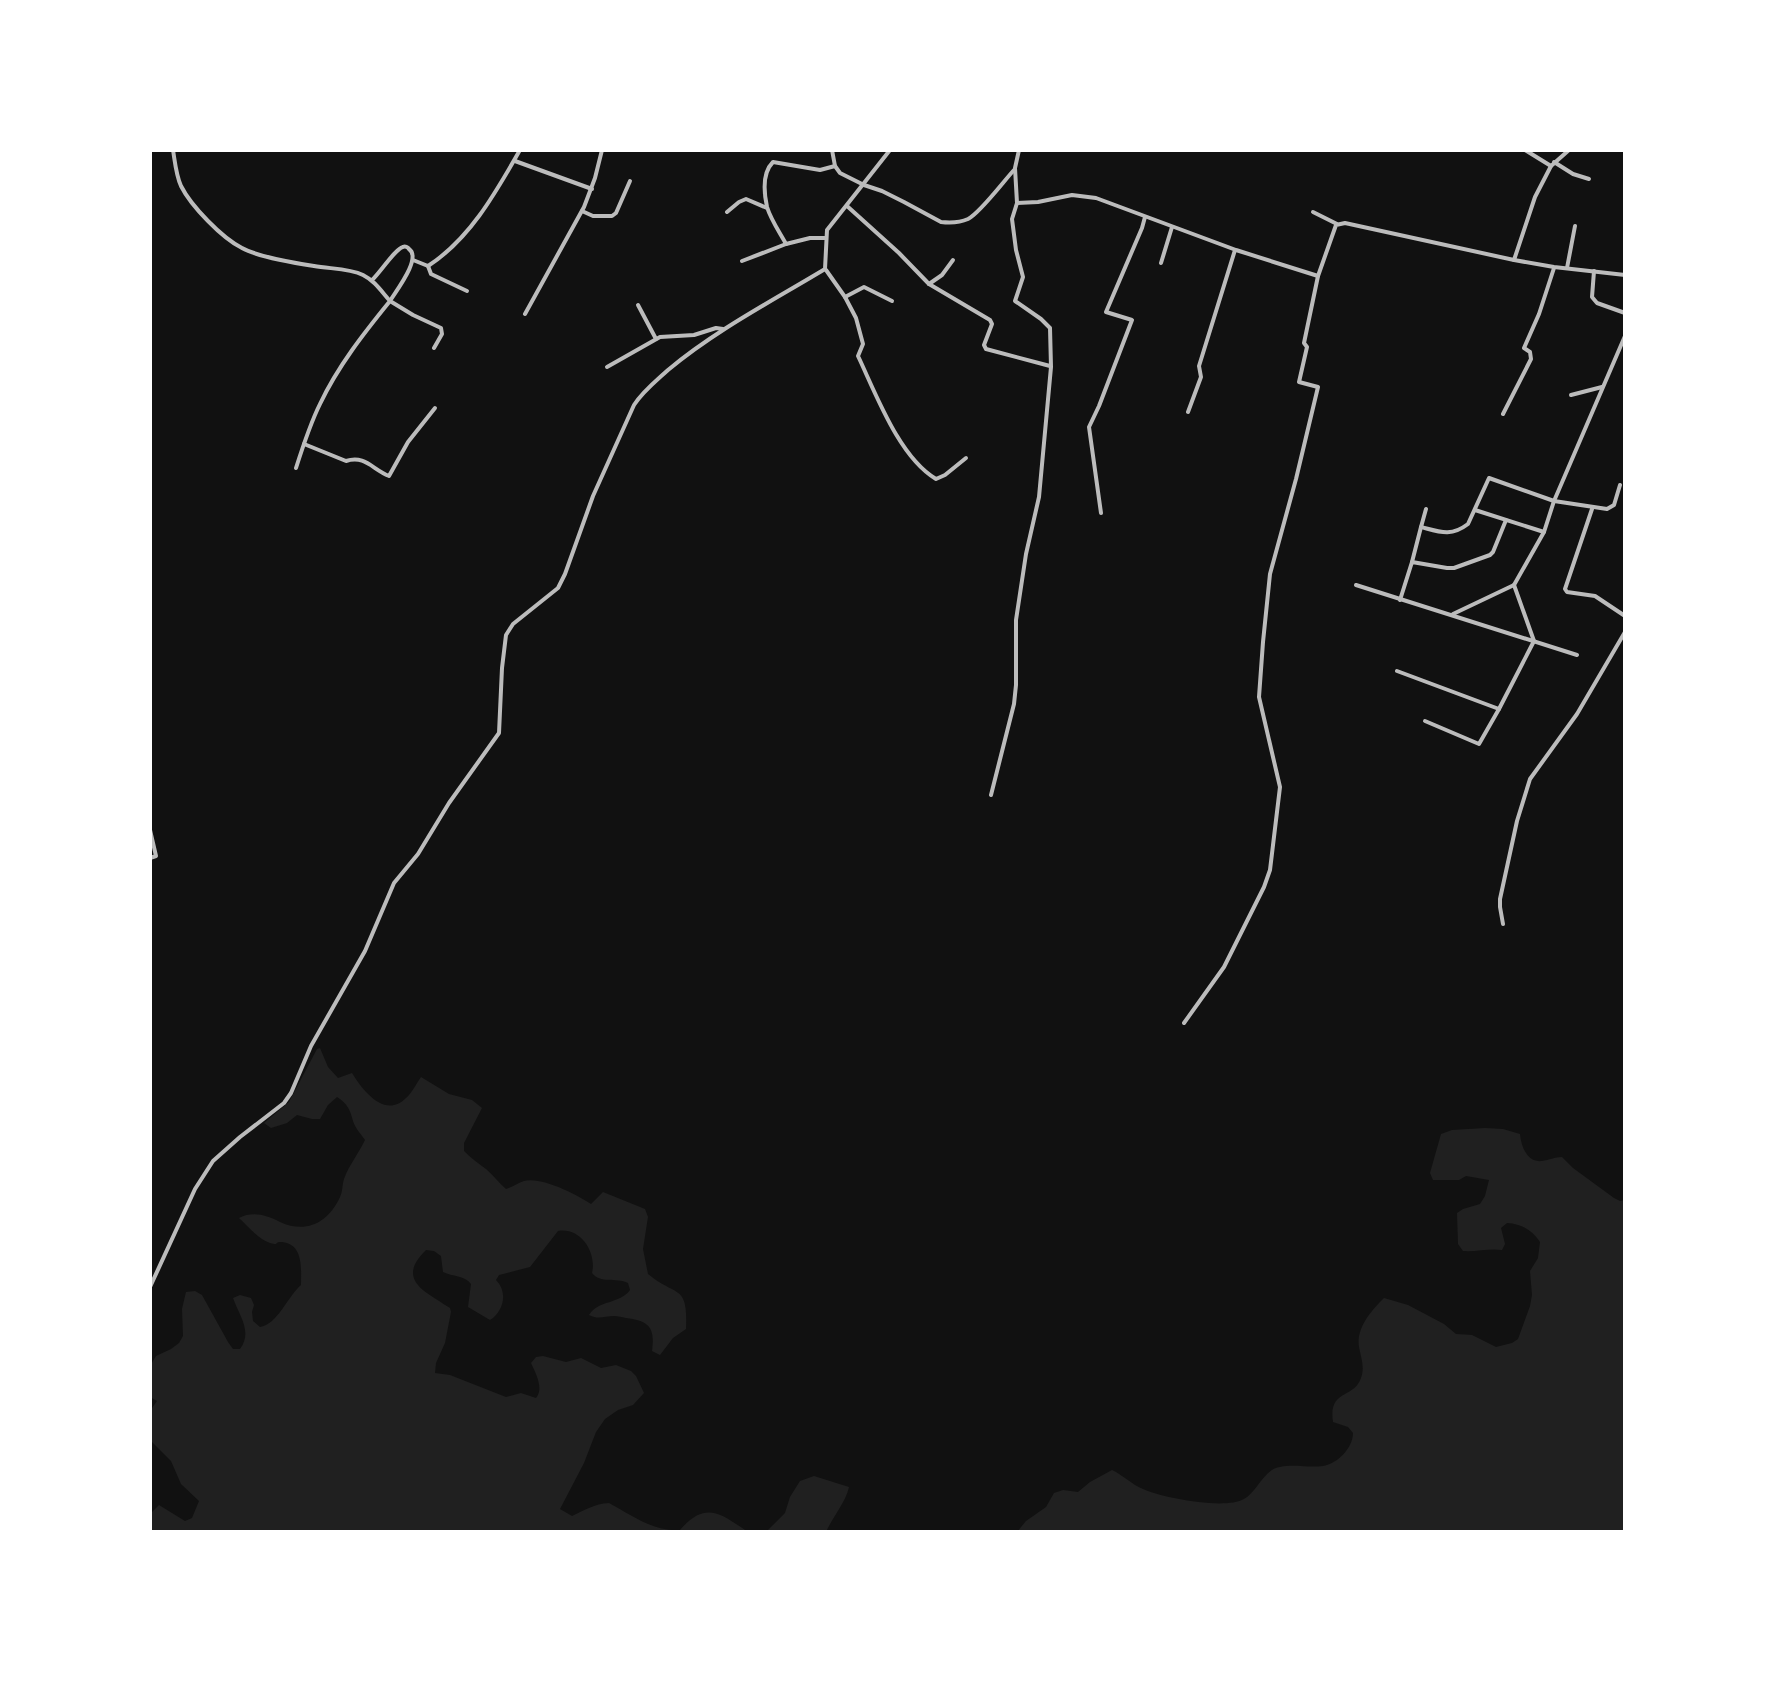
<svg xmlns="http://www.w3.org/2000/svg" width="1775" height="1682" viewBox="0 0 1775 1682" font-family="Poppins,sans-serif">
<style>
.green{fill:#202020}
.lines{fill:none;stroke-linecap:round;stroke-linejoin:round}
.minor{stroke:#bcbcbc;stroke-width:4}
</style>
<rect width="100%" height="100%" fill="#111"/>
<!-- green -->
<g class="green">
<path d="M320,1048l8,19 10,11 14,-5c11,18 33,46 54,25 6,-5 10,-14 15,-21l28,17 23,6 10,8 -18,35v8c7,7 14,12 22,18 7,6 13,14 20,20 7,-2 12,-6 18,-8 17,-5 54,14 67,23l12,-12 42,17 3,8 -5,32 5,25c29,24 40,9 38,55l-13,9 -13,17 -8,-4c3,-23 -2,-30 -26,-33 -4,-1 -8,-2 -12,-2 -10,0 -15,4 -25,-1 9,-15 31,-11 41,-25l-2,-7c-12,-6 -28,1 -36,-10 5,-20 -11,-46 -34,-42l-28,36 -31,8 -3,5c12,12 8,31 -6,40l-22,-13 3,-23c-7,-9 -18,-7 -28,-12l-2,-16 -7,-5 -8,-1c-31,30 0,42 24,58l1,4 -6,31 -9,20 -1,10 15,2 56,22 15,-4 15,5c8,-10 0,-24 -5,-35l5,-6 7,-1 23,6 15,-4 20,10 15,-3 15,6 5,5 8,17 -11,12 -15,5 -13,9 -9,13 -12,31 -24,46 12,7c13,-6 22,-12 37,-13 22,12 45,29 71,27 26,-30 41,-16 68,2h-596l-2,-2v-16l9,-9 26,16 7,-3 7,-17 -18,-17 -10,-23 -21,-21v-29l7,-10 -7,-4v-31l6,-10 15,-7 8,-6 4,-7 -1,-27 4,-17 9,-1 7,4 26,47 5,7h7c13,-17 -1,-34 -7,-51l7,-3 11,3 3,7 -2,7 1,9 7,6c17,-2 28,-31 41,-42 0,-15 3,-41 -19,-43 -10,0 -1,4 -12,1 -11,-3 -22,-17 -31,-25 14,-7 27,-3 41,4 26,12 48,1 60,-25 3,-6 2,-12 4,-18 5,-14 15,-26 21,-39 -4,-6 -10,-12 -12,-19 -3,-11 -5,-17 -16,-24l-9,8 -8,14h-8l-15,-4 -10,8 -16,5 -7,-5 25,-21 28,-53z"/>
<path d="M1485,1128l18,1 17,5c1,12 7,29 22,27 7,-1 13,-4 20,-4l11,11 41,30 6,3 5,-1v332h-608l9,-11 20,-14 8,-14 9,-3 15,2 12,-10 22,-12c11,5 19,14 31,19 20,9 82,21 101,10 13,-7 20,-30 36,-32 14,-3 29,1 43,-1 14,-2 30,-18 30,-33l-5,-6 -15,-5c-5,-33 21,-23 28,-44 4,-11 0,-20 -2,-31 -3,-19 12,-36 25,-49l24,7 36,19 12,10 16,1 24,12 16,-4 6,-4 12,-33 2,-11 -2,-24 8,-13 2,-16c-8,-12 -18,-18 -33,-19l-6,5 4,16 -3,6c-13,-2 -25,2 -39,1l-5,-7 -1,-31 6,-4 17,-5 5,-8 4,-16 -23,-4 -7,4h-26l-3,-7 11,-39 11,-4z"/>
<path d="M814,1476l35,11c-4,17 -16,29 -23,45h-60l19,-19 5,-16 10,-16z"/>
</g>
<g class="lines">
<!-- minor -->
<g class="minor">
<path d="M173,150c2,12 3,25 8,36 10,20 41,52 61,62 16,9 53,15 72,18 16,3 35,2 49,9 12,6 18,16 27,26 -26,32 -52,65 -70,103 -10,20 -17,42 -24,64"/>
<path d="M832,150l3,16 5,7 24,12 18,6 22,11 37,20c9,1 18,1 27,-3 12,-6 35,-37 46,-49"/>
<path d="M1525,150l26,16"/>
<path d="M515,161l77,28"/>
<path d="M1554,162l19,12 16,5"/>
<path d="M1017,203l21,-1 34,-7 24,3 140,52 82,26"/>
<path d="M847,206l52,47 30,31 61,36 2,4 -8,21 2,4 64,17"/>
<path d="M582,211l11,5h19l4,-3 14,-32"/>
<path d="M727,212l12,-10 7,-3 21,9"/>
<path d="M1313,212l24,12"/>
<path d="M825,238h-15l-24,6c-6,-11 -15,-24 -19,-37 -3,-14 -5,-34 6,-45l47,8 15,-4"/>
<path d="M413,260l15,6c42,-27 68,-74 92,-116"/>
<path d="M1514,260l21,-63 16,-31 18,-16"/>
<path d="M742,261l44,-17"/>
<path d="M1161,263l11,-36"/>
<path d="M428,266l3,8 36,17"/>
<path d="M1567,268l8,-42"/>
<path d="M826,270l19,27 19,-10 28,14"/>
<path d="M1594,271l-2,26 5,6 28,10"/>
<path d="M372,280c7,-6 24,-32 31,-33 2,-1 5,0 6,2 13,9 -13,42 -19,52l23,14 28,13 1,6 -8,14"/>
<path d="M929,284l13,-9 11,-15"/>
<path d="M845,297l11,21 7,26 -5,12c18,38 41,101 78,123l9,-4 21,-17"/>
<path d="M638,305l18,34"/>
<path d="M525,314l59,-107 11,-29 7,-28"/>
<path d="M607,367l53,-30 34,-2 22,-7 7,1"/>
<path d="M1571,395l31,-8"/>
<path d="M1188,412l13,-35 -2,-11 36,-116"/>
<path d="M1503,414l28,-55 -1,-7 -6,-4 15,-34 15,-46"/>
<path d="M304,444l42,17c19,-6 26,8 43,15l19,-34 27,-34"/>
<path d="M1592,509l-27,80 2,3 28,4 30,20"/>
<path d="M1475,510l69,22"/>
<path d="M1101,513l-12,-86 10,-21 33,-86 -26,-8 36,-84 3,-11"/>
<path d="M1421,527l5,-18"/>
<path d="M1412,562l9,-35c19,5 30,10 47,-3l21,-46 65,23 53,8 7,-4 6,-20"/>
<path d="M1356,585l221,70"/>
<path d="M1400,600l12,-38 35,6h7l36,-13 3,-3 13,-32"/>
<path d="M1453,614l61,-29 30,-53 10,-31 71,-165"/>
<path d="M1397,671l102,38 35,-68 -20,-56"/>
<path d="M1425,721l54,23 20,-35"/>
<path d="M991,795l23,-91 2,-19v-65l10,-66 13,-57 12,-130 -1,-39 -9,-9 -26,-18 8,-24 -7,-27 -4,-31 5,-16 -2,-35 4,-18"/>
<path d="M150,830l6,26 -6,2"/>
<path d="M1503,924l-3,-17v-8l17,-78 13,-42 47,-65 48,-82"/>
<path d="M1184,1023l40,-56 40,-80 6,-17 10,-83 -21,-90 4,-55 7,-68 26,-95 22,-92 -19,-5 8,-35 -3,-4 14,-67 18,-51 9,-2 169,37 40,7 71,8"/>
<path d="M150,1287l45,-98 18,-28 27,-24 44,-34 7,-10 20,-47 54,-95 29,-68 24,-29 31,-51 50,-70 3,-65 4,-33 7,-11 45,-36 7,-14 28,-78 41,-91c9,-14 22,-24 34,-35 48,-40 104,-69 157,-101l2,-39 63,-80"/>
</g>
</g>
<!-- border -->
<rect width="1775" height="1682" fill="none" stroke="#ffffff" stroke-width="304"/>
</svg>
